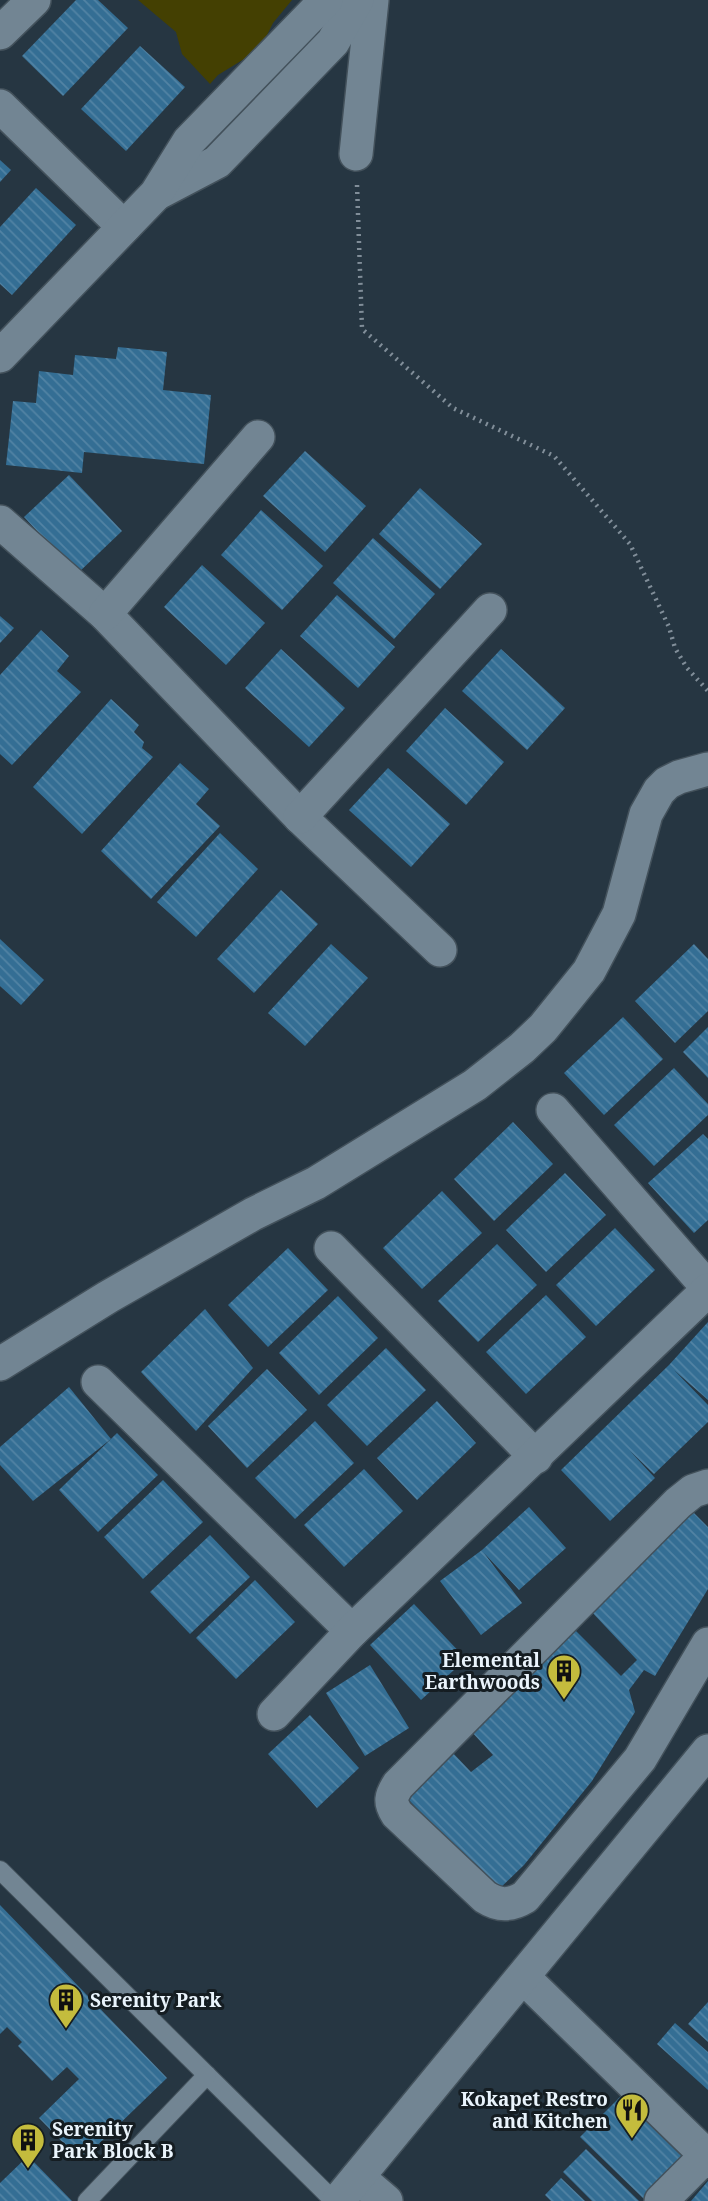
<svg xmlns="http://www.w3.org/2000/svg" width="708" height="2201" viewBox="0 0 708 2201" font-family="'Noto Serif',serif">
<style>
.park{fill:#444002}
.building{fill:url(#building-back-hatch)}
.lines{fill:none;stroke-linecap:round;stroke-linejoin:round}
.service-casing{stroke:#43515b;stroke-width:20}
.minor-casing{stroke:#43515b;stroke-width:36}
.path{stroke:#818e99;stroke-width:4.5;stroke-dasharray:2 5;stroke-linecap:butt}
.service{stroke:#728593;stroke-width:18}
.minor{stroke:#728593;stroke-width:33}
.labels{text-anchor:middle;stroke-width:6;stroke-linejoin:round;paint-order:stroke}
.poi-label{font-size:19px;font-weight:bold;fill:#eaf4fc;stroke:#151d22;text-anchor:end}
</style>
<defs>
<pattern id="building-back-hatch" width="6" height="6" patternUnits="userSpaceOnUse" patternTransform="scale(1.75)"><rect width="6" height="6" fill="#346e94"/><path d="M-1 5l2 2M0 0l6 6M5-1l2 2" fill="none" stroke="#5283a4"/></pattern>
</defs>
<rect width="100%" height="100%" fill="#263642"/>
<!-- park -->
<path class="park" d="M138,0h154l-19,23 -8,16 -16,17 -31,19 -8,9 -28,-30 -6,-22z"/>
<!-- building -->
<g class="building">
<path d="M76,0h22l30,28 -65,68 -41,-40z"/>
<path d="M140,46l45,41 -59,64 -45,-42z"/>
<path d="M0,160l11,10 -11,12z"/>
<path d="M36,188l40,37 -64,70 -12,-11v-57z"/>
<path d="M118,347l49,5 -4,38 48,5 -7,69 -120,-12 -2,21 -76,-8 7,-64 23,2 3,-32 34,4 2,-20 41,4z"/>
<path d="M305,451l61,55 -41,46 -62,-56z"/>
<path d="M69,475l53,56 -45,43 -53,-57z"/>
<path d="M420,488l62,56 -42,45 -61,-55z"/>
<path d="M261,510l62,56 -41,44 -61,-55z"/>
<path d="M373,538l62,56 -41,45 -61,-56z"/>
<path d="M202,565l63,58 -39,42 -62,-58z"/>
<path d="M337,595l58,52 -37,41 -58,-52z"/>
<path d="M0,616l14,12 -14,15z"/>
<path d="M41,630l28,26 -12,15 24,21 -69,73 -12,-11v-79z"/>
<path d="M281,649l64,59 -36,39 -64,-59z"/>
<path d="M501,649l64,59 -38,42 -65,-59z"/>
<path d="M111,699l28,26 -5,7 10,10 -2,6 11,9 -71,77 -49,-47z"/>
<path d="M445,708l59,54 -38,43 -60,-54z"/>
<path d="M180,763l29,26 -13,15 24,22 -69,73 -50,-48z"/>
<path d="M388,768l62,56 -39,43 -62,-57z"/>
<path d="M220,833l38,36 -62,68 -39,-35z"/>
<path d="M281,890l37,34 -64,69 -37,-34z"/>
<path d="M0,939l44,41 -23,25 -21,-19z"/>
<path d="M331,944l37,34 -63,68 -37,-33z"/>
<path d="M694,944l14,15v52l-33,32 -40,-42z"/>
<path d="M623,1017l40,42 -59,56 -40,-42z"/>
<path d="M708,1027v51l-25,-26z"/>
<path d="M674,1068l34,36v11l-54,51 -40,-41z"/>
<path d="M513,1122l40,42 -59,57 -40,-42z"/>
<path d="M703,1134l5,5v81l-14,13 -46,-50z"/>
<path d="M565,1173l41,42 -60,57 -40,-42z"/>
<path d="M442,1191l40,42 -60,56 -39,-41z"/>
<path d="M615,1228l40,42 -59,56 -40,-41z"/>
<path d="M497,1244l40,41 -59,57 -40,-41z"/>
<path d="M288,1248l40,42 -60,57 -40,-42z"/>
<path d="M546,1295l40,42 -60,57 -40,-42z"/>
<path d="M338,1296l40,42 -59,57 -40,-42z"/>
<path d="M205,1309l48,59 -57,63 -55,-59z"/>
<path d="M708,1322v78l-34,-30 34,35v17l-54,52 -24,-23 25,27 -45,43 -49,-51 108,-105z"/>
<path d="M386,1348l40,42 -59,56 -40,-41z"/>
<path d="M267,1369l40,41 -60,58 -39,-42z"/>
<path d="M69,1387l42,52 -78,62 -33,-36v-18z"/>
<path d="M437,1401l39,42 -59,57 -40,-42z"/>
<path d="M315,1421l39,42 -59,56 -40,-41z"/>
<path d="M117,1433l41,42 -60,57 -39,-42z"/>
<path d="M364,1469l39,42 -59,56 -40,-42z"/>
<path d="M163,1480l40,42 -60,57 -39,-42z"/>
<path d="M529,1507l37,41 -47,42 -35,-37 38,50 -41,32 -41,-54 42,-31z"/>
<path d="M690,1509l18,18v62l-53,87 -11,-6 -15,20 6,22 -43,69 -68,84 -27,26 -91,-94 46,-45 19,20 22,-17 -23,-25 47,-50 6,8 5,-7 -6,-7 48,-49 51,51 16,-16 -48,-51z"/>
<path d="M210,1535l40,42 -60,57 -40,-42z"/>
<path d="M255,1580l40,42 -59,57 -40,-41z"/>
<path d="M414,1604l52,55 -45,41 -51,-55z"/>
<path d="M370,1665l39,63 -44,28 -39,-63z"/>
<path d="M310,1715l49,53 -42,40 -49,-54z"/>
<path d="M0,1905l167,173 -86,83 -42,-43 40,-39 -12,-12 -15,14 -34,-35 4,-4 -15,-15 -7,7z"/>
<path d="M708,2002v40l-20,-18z"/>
<path d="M675,2023l33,29v38l-51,-46z"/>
<path d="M630,2087l65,65 -49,49 -66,-64z"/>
<path d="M586,2149l53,52h-47l-29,-29z"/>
<path d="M28,2156l44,45h-72v-18z"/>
<path d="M561,2178l24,23h-34l-6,-6z"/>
<path d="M708,2181v20h-17z"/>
</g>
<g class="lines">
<!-- service casing -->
<g class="service-casing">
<g id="service">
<path d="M0,1870l334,331"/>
<path d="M87,2201l120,-126"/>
</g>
</g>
<!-- minor casing -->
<g class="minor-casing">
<g id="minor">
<path d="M0,33l34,-33"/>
<path d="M0,106l124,121"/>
<path d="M356,154l16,-154"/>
<path d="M158,193l59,-31 116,-120 24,-42"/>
<path d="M0,356l156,-162 33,-53 137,-141"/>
<path d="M0,522l105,92 195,203 140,133"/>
<path d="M105,614l153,-177"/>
<path d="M300,817l190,-207"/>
<path d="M553,1110l155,178"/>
<path d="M331,1248l205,209"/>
<path d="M0,1364l108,-67 145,-83 63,-31 159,-98 47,-37 21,-20 46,-57 30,-57 27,-100 13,-23 8,-8 12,-6 29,-8"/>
<path d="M98,1382l254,249"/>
<path d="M708,1486l-15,5 -15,12 -280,282c-7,11 -9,17 -1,29l88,83c14,9 25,9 40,0l115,-138 68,-115"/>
<path d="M274,1714l78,-83 356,-341"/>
<path d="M523,1977l185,180"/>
<path d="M358,2177l28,24"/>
<path d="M338,2201l370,-450"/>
<path d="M661,2201l47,-47"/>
</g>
</g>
<!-- path -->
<path class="path" d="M357,185l5,144 91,79 101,48 76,88 39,83 6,21 12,20 21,23"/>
<!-- service -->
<use href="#service" class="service"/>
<!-- minor -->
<use href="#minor" class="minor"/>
</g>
<!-- icons -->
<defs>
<g id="building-pin" transform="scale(1.75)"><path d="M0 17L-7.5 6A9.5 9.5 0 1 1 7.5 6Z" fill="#c4bc3d" stroke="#151d22"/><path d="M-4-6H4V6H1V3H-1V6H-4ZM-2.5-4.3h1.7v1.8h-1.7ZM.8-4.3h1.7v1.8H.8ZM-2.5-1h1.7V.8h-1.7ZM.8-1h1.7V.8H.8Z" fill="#111"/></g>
<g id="restaurant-pin" transform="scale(1.75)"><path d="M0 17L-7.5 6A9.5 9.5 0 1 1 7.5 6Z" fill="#c4bc3d" stroke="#151d22"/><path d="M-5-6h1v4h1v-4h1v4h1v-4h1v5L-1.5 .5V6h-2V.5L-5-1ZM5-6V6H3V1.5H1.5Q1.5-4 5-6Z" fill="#111"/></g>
</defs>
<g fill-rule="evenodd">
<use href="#building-pin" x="564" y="1671"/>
<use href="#building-pin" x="66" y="2000"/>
<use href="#restaurant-pin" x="632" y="2110"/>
<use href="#building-pin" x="28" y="2140"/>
</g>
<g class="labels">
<!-- poi labels -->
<g class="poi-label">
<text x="540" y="1667">Elemental<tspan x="540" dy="22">Earthwoods</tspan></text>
<text x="90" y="2007" text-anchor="start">Serenity Park</text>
<text x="608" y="2106">Kokapet Restro<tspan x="608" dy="22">and Kitchen</tspan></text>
<text x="52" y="2136" text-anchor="start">Serenity<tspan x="52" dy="22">Park Block B</tspan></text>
</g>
</g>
</svg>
